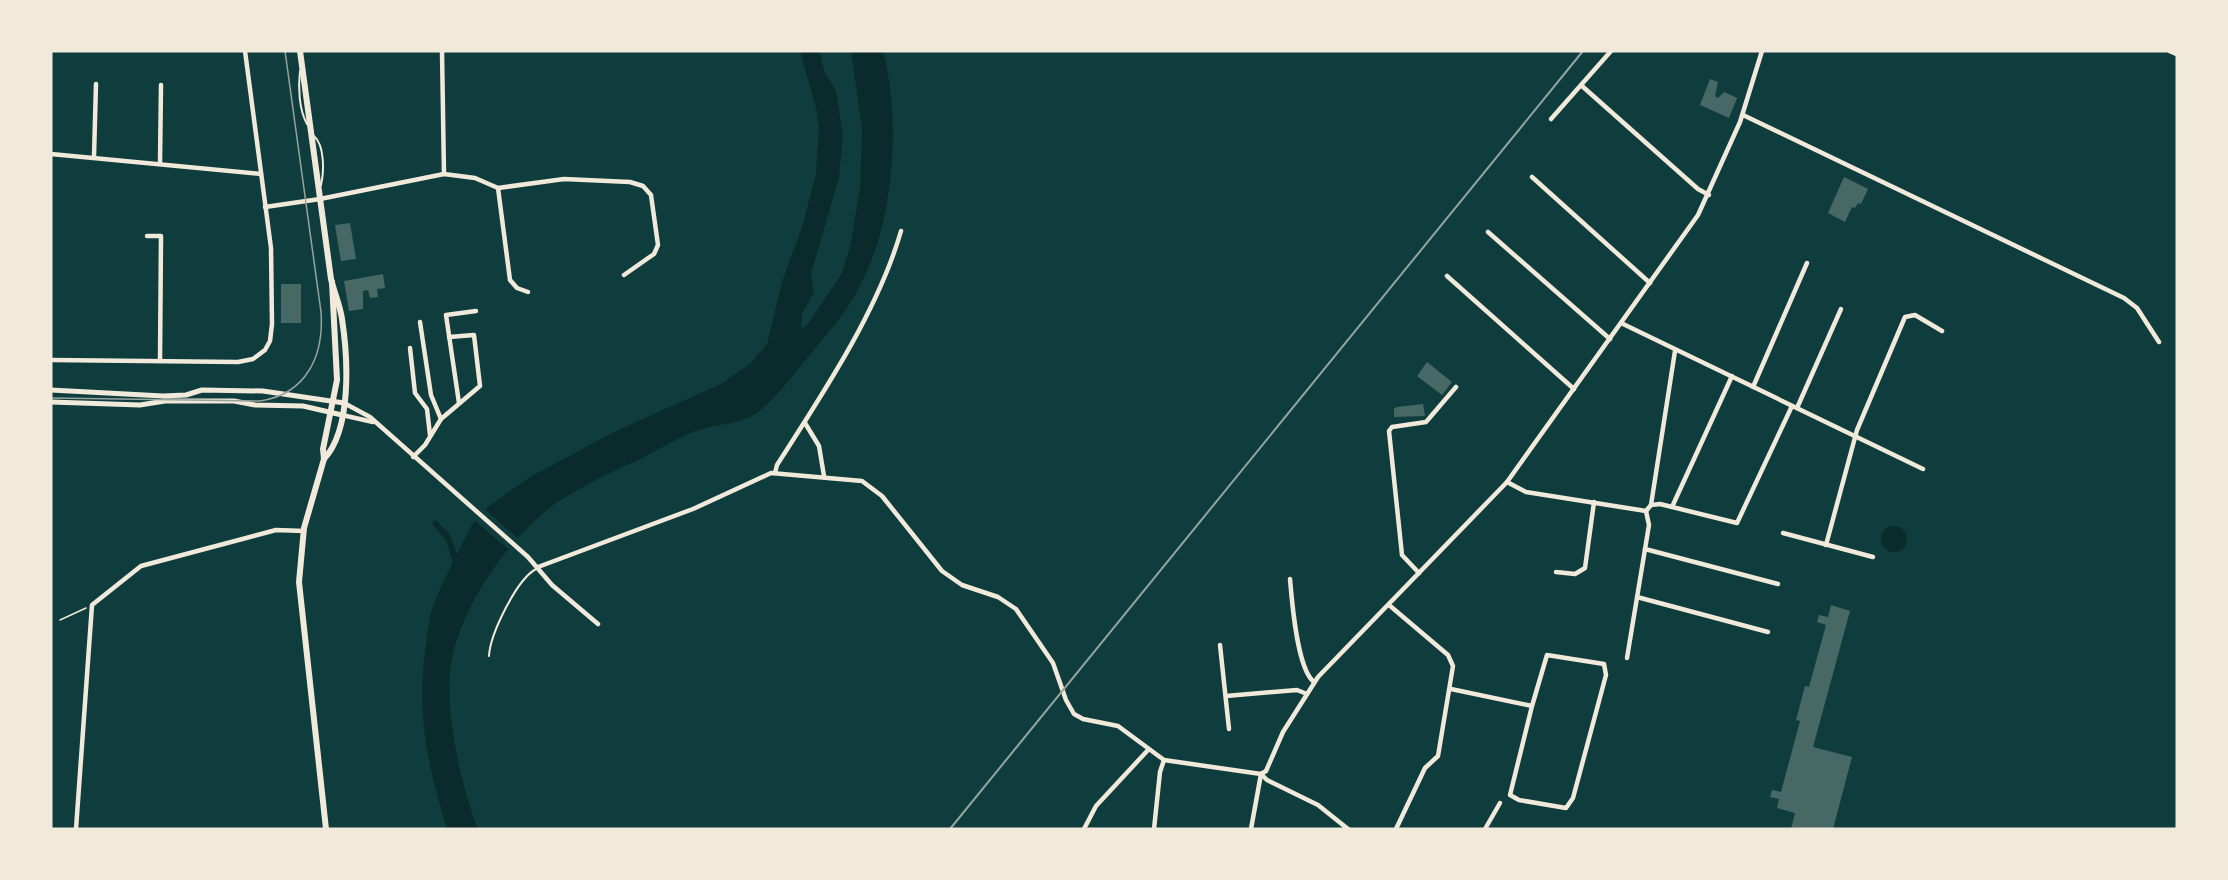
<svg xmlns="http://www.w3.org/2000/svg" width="2228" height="880" viewBox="0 0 2228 880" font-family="Lato,sans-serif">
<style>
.water{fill:#0a2a2b}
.pier{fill:#0f3d3e}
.building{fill:#486865}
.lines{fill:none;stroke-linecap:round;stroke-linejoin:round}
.path{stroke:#f1e9da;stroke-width:1.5}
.service{stroke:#f1e9da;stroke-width:2}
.minor{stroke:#f1e9da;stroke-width:4.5}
.tertiary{stroke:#f1e9da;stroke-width:5}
.secondary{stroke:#f1e9da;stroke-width:6}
.tram{stroke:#97a49c;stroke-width:1.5}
.rail{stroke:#97a49c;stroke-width:2}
</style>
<rect width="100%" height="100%" fill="#0f3d3e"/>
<!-- water -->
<g class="water">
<path d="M800,51h20l4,20 12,20 7,44 -4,42 -28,97 3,18 -12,22 -1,14 6,-3 34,-50 9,-27 10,-60 2,-59 -11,-78h32c19,73 11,176 -27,242 -13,24 -31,43 -48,64 -15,18 -31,40 -50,55 -16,12 -34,11 -52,16 -24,6 -49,23 -72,34 -26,11 -51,24 -75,39 -49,34 -98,104 -108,163 -7,47 10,122 27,165h-31c-20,-65 -31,-117 -21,-185 2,-13 3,-28 8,-40 5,-15 13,-28 19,-42l-7,-21 -14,-18 3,-3 14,13 8,21 16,-31 15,-16 42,-30 84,-45 107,-48 30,-21 16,-19 15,-62 21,-58 13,-51 3,-45 -3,-20z"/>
<circle cx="1894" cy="539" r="13"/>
</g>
<!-- pier -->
<path class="pier" d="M483,508l37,32 -10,11 -37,-32z"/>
<!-- building -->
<g class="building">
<path d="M1710,79l8,3 -3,14 3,2 6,-6 13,6 -8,20 -29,-13z"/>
<path d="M1844,177l24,12 -7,15 -3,-1 -3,5 -3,-1 -7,15 -17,-9z"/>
<path d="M350,223l6,36 -15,2 -6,-36z"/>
<path d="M383,274l2,14 -8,1 1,8 -8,1 -2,-8 -5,1v18l-14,2 -5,-30z"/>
<rect x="281" y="284" width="20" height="39"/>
<path d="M1427,362l25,20 -10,13 -25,-19z"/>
<path d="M1423,404l2,12 -31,1v-8l3,-2z"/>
<path d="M1831,605l19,6 -37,136 39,10 -19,72h-42l4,-16 -18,-5 2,-9 -9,-2 2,-7 9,2 19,-71 -4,-1 9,-34 4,1 17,-62 -9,-3 2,-7 9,2z"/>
</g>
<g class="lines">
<!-- path -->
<path class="path" d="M60,620l26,-12"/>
<!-- service -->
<g class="service">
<path d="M300,71c-2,16 -1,39 7,53"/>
<path d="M314,136c11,10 10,36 7,49"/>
<path d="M489,656c1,-21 27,-76 47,-87"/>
</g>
<!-- minor -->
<g class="minor">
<path d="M442,51l2,123"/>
<path d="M1582,86l116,103 11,6"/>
<path d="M1743,115l381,183 13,10 22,34"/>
<path d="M1551,119l60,-68"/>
<path d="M51,154l210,20"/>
<path d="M94,156l2,-72"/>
<path d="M160,163l1,-78"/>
<path d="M1532,177l118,106"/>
<path d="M498,188l12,92 7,8 11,4"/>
<path d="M265,207l55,-8 124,-25 31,4 23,10 66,-9 66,3 13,4 8,9 7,50 -4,9 -30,21"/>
<path d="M1488,232l122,107"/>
<path d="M147,236h14l-1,125"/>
<path d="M1447,276l127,113"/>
<path d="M420,322l11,73 10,24"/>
<path d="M1621,323l302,146"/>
<path d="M410,348l5,45 12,16 3,26"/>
<path d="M51,360l187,2 15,-3 12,-9 5,-9 2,-17 -1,-76 -26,-197"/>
<path d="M1753,387l54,-124"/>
<path d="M344,403l26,14 158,140 24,28 46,39"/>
<path d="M459,403l-13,-88 30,-4"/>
<path d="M1797,408l44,-99"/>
<path d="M342,415l31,7"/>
<path d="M805,423l14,23 5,30"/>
<path d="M413,457l12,-12 16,-26 39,-33 -6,-51 -25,2"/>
<path d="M775,473l2,-8c45,-70 101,-154 124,-234"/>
<path d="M1507,482l19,10 120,19"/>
<path d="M1651,505l9,-1 77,19 55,-117"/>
<path d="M1672,507l60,-131"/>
<path d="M1646,511l5,-6 24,-154"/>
<path d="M1783,533l90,24"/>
<path d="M1826,545l31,-115 48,-113 10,-2 27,16"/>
<path d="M1645,549l133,35"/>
<path d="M538,567l155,-58 78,-36 91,8 20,15 60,75 20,14 36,12 18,12 37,54 13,37 8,14 9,5 35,7 46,34 97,14"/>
<path d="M1556,572l19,2 10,-6 9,-66"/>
<path d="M1419,573l-17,-18 -13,-124 3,-4 34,-5 30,-35"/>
<path d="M1290,579c2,23 7,90 24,103"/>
<path d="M1637,597l131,35"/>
<path d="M1389,605l59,50 5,11 -15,90 -13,12 -29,61"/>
<path d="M1220,645l9,84"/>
<path d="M1627,658l22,-133 -3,-14"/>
<path d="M1451,689l81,17 15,-51 57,9 2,11 -33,123 -7,10 -47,-8 -9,-5 22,-89"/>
<path d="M1226,696l71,-6 10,4"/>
<path d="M1261,774l6,6 51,25 30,24"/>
<path d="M76,829l16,-224 49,-39 135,-36 28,1"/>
<path d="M1084,829l12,-23 52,-56"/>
<path d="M1154,829l6,-57 4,-12"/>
<path d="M1251,829l10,-55 5,-3 17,-39 35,-55 189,-195 191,-267 42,-93 22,-71"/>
<path d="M1485,829l15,-26"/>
</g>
<!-- tertiary -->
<g class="tertiary">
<path d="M2170,51l7,3"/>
<path d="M51,390l112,6 23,-1 16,-5 61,1 81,12"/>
<path d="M51,402l89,3 25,-4h69l21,4 48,1 39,9"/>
</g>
<!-- secondary -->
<g class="secondary">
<path d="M300,51l31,228c3,13 9,26 11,40 6,39 10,110 -18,140"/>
<path d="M326,829l-27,-247 5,-54 20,-69 -1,-10 14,-69 -5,-98"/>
</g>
<!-- tram -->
<path class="tram" d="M51,398l209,3c47,-7 64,-46 61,-89l-36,-261"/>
<!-- rail -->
<path class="rail" d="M950,829l633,-778"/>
</g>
<!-- border -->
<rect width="2228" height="880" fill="none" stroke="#f1e9da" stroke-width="105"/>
</svg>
